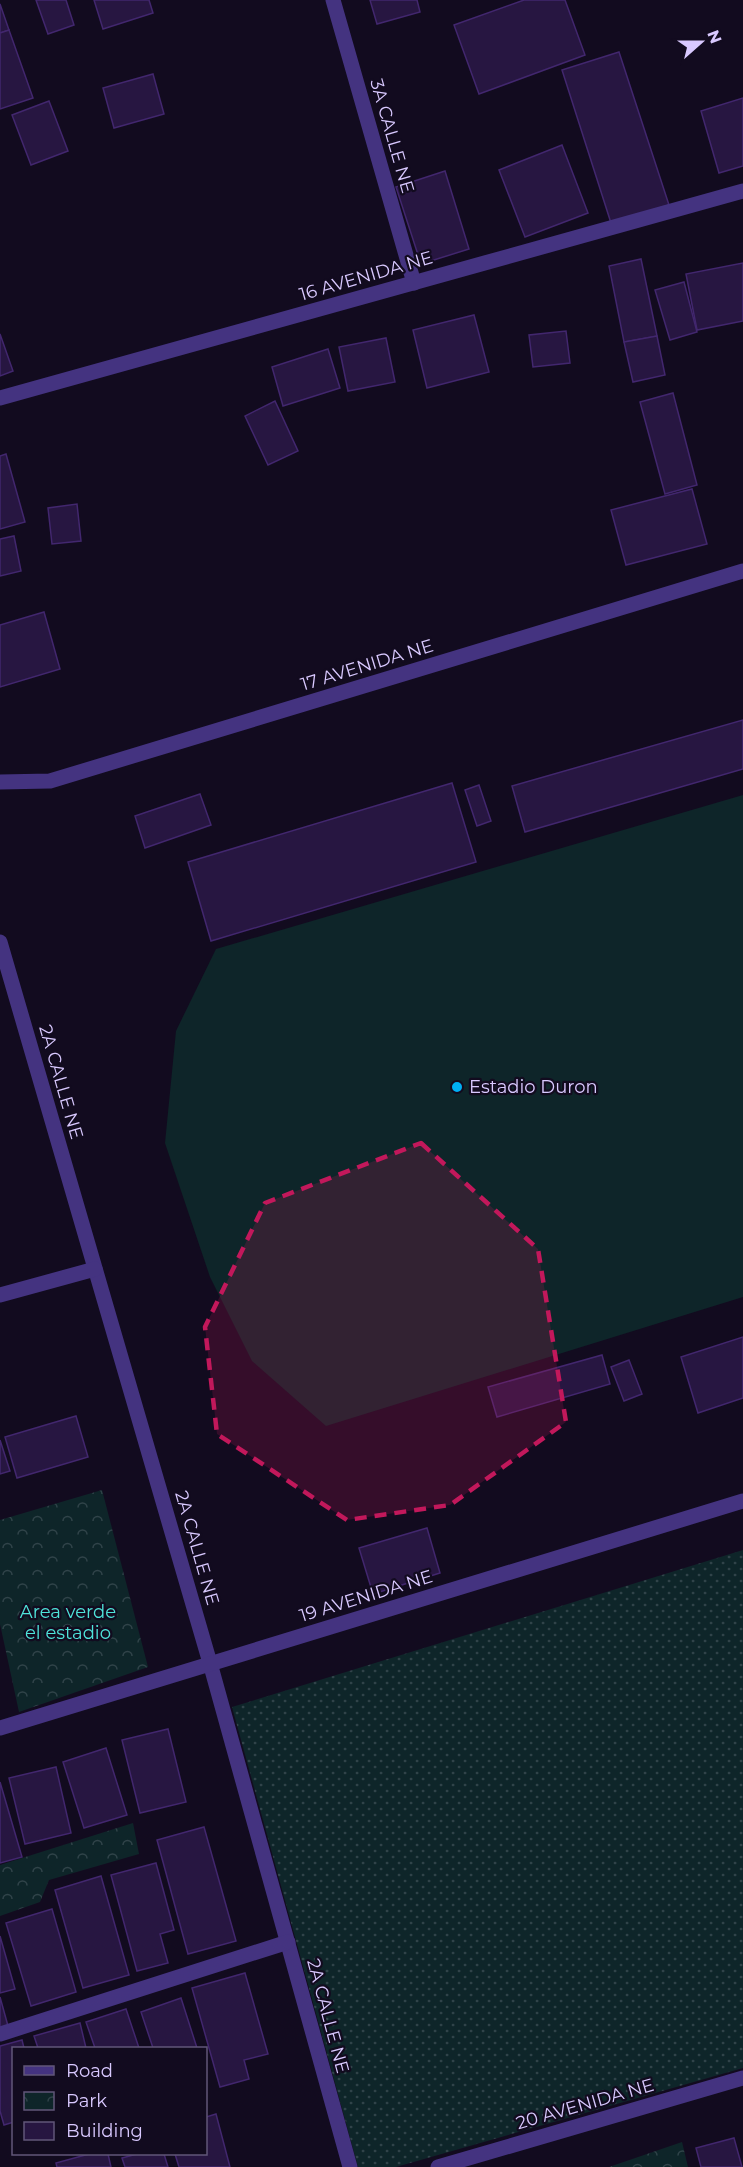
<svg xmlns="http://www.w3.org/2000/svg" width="743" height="2167" viewBox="0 0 743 2167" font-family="Montserrat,sans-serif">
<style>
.grass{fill:url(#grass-dots)}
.park{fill:url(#park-crowns)}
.garden{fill:#0e2529}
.building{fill:#271641;stroke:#42276e;stroke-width:1.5}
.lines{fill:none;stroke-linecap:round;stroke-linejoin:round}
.minor{stroke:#443380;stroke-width:15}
.marked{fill:#c2185b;fill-opacity:0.2;stroke:#c2185b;stroke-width:4.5;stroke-dasharray:12 8;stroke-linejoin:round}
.poi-dot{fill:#00aff4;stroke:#120b1f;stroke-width:2}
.labels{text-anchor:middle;stroke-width:4.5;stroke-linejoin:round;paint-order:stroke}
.street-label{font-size:18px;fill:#d9c9ff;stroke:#120b1f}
.poi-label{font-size:18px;fill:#d9c9ff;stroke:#120b1f;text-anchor:start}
.park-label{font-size:18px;fill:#4fe4da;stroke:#120b1f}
</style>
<defs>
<pattern id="grass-dots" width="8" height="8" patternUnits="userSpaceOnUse" patternTransform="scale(1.5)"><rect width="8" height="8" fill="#0e2529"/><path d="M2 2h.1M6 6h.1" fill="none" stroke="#304349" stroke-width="1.8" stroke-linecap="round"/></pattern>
<pattern id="park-crowns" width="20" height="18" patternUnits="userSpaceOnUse" patternTransform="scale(1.5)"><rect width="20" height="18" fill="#0e2529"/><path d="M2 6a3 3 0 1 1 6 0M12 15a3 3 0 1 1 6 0" fill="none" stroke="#304349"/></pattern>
</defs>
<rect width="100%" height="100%" fill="#120b1f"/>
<!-- grass -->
<path class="grass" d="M743,1550v518l-347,99h-38l-126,-460z"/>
<!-- park -->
<g class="park">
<path d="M102,1490l46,177 -129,45 -19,-88v-104z"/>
<path d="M133,1823l6,31 -90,26 -9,22 -40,14v-51z"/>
<path d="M682,2142l6,25h-79z"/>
</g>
<!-- garden -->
<path class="garden" d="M743,795v502l-417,129 -74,-65 -42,-84 -45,-134 11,-112 40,-82z"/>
<!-- building -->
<g class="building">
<path d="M36,0h30l8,25 -26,9z"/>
<path d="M94,0h55l4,13 -50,16z"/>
<path d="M370,0h47l3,12 -43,12z"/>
<path d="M524,0h41l20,55 -106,39 -25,-69z"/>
<path d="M0,4l9,26 -9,3z"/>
<path d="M9,30l24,68 -33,11v-76z"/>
<path d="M619,52l50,153 -58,18 -49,-153z"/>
<path d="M153,74l11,40 -50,14 -11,-40z"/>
<path d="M743,98v68l-24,7 -18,-62z"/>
<path d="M49,101l19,50 -37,14 -19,-50z"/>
<path d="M562,145l26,68 -63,24 -26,-67z"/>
<path d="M445,171l24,78 -48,15 -25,-77z"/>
<path d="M641,259l16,77 -33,6 -15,-76z"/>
<path d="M743,263v58l-46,9 -11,-56z"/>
<path d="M684,282l13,50 -27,8 -15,-50z"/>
<path d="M474,315l15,57 -62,16 -14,-58z"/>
<path d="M566,331l4,32 -37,4 -4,-32z"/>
<path d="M0,334l13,37 -13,5z"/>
<path d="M657,336l8,39 -32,7 -9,-40z"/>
<path d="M386,338l9,44 -47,9 -9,-44z"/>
<path d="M328,349l12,39 -57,18 -11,-39z"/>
<path d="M673,393l24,92 -32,9 -25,-92z"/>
<path d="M275,401l23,50 -30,14 -23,-49z"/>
<path d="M6,454l19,68 -25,7v-73z"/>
<path d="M692,489l15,55 -81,21 -15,-55z"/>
<path d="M77,504l4,37 -29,3 -4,-36z"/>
<path d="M14,536l7,35 -21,5v-37z"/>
<path d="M44,612l16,57 -60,18v-62z"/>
<path d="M743,720v49l-218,63 -13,-46z"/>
<path d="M452,783l24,79 -265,79 -23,-79z"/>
<path d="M479,785l12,36 -14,5 -12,-36z"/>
<path d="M200,794l11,31 -66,23 -10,-32z"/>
<path d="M743,1337v61l-45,15 -17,-56z"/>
<path d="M602,1355l8,29 -113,33 -9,-30z"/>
<path d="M629,1360l13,34 -18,7 -13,-34z"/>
<path d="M76,1416l12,41 -71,21 -12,-41z"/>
<path d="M0,1440l10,31 -10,3z"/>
<path d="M427,1528l13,45 -67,21 -14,-46z"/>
<path d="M168,1729l18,73 -46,11 -18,-73z"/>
<path d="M106,1748l21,67 -43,13 -21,-66z"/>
<path d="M56,1767l15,66 -46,11 -16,-66z"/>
<path d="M0,1782l22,75 -22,6z"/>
<path d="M204,1827l32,114 -48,13 -31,-114z"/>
<path d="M156,1863l18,67 -14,4 8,29 -31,8 -26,-96z"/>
<path d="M101,1876l28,99 -46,13 -28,-98z"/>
<path d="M52,1909l24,83 -45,14 -25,-83z"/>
<path d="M0,1936l15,53 -15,4z"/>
<path d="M245,1973l23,81 -24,6 5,19 -29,8 -28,-99z"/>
<path d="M0,1997l8,29 -8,2z"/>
<path d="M181,1998l16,50h-44l-12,-36z"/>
<path d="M126,2009l13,39h-44l-9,-26z"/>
<path d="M80,2023l6,25h-48l-4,-12z"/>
<path d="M22,2040l2,8h-10v74l-10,3 -4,-14v-65z"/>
<path d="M216,2114l14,53h-51l-4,-13h31v-37z"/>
<path d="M734,2138l8,29h-41l-5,-19z"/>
<path d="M89,2154h19l3,13h-54l-1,-4z"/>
<path d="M137,2154h27l4,13h-43l-3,-9z"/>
</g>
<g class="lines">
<!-- minor -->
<g class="minor">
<path d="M333,0l81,283"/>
<path d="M0,398l743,-207"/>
<path d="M0,782l50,-1 693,-210"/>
<path d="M0,942l210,721 140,504"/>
<path d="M0,1295l95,-26"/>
<path d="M0,1728l743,-227"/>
<path d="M0,2034l288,-92"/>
<path d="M438,2167l305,-89"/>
</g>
</g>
<!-- marked area -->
<path class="marked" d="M421,1143l117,106 28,173 -116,83 -103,15 -130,-86 -12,-107 60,-124z"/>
<!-- markers -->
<circle class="poi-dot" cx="457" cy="1087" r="6"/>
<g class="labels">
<!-- street labels -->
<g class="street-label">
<text transform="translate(392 136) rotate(74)" y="6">3A CALLE NE</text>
<text transform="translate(366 276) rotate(-16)" y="6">16 AVENIDA NE</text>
<text transform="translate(367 665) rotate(-17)" y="6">17 AVENIDA NE</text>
<text transform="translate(61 1082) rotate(74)" y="6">2A CALLE NE</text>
<text transform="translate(197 1548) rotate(74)" y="6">2A CALLE NE</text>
<text transform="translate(366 1596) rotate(-17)" y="6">19 AVENIDA NE</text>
<text transform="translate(328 2016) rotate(75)" y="6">2A CALLE NE</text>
<text transform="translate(585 2104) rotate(-16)" y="6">20 AVENIDA NE</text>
</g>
<!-- poi labels -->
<g class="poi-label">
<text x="469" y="1093">Estadio Duron</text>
</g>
<!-- park labels -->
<g class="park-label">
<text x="68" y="1618">Area verde<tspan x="68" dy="21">el estadio</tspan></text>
</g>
</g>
<!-- legend -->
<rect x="12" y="2047" width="195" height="108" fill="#120b1f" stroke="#625779" stroke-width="1.5"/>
<rect x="24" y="2066" width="30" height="9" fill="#443380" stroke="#625779" stroke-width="1.5"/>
<text x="66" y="2077" font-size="18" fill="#d9c9ff">Road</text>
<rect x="24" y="2092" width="30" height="18" fill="url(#park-crowns)" stroke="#625779" stroke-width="1.5"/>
<text x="66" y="2107" font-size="18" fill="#d9c9ff">Park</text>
<rect x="24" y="2122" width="30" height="18" fill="#271641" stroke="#625779" stroke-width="1.5"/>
<text x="66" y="2137" font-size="18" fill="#d9c9ff">Building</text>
<!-- north arrow -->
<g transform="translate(701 42) rotate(69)" stroke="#120b1f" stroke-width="4.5" paint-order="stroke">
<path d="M0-4.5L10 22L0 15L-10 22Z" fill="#d9c9ff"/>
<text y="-9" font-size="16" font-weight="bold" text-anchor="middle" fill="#d9c9ff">N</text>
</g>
</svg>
